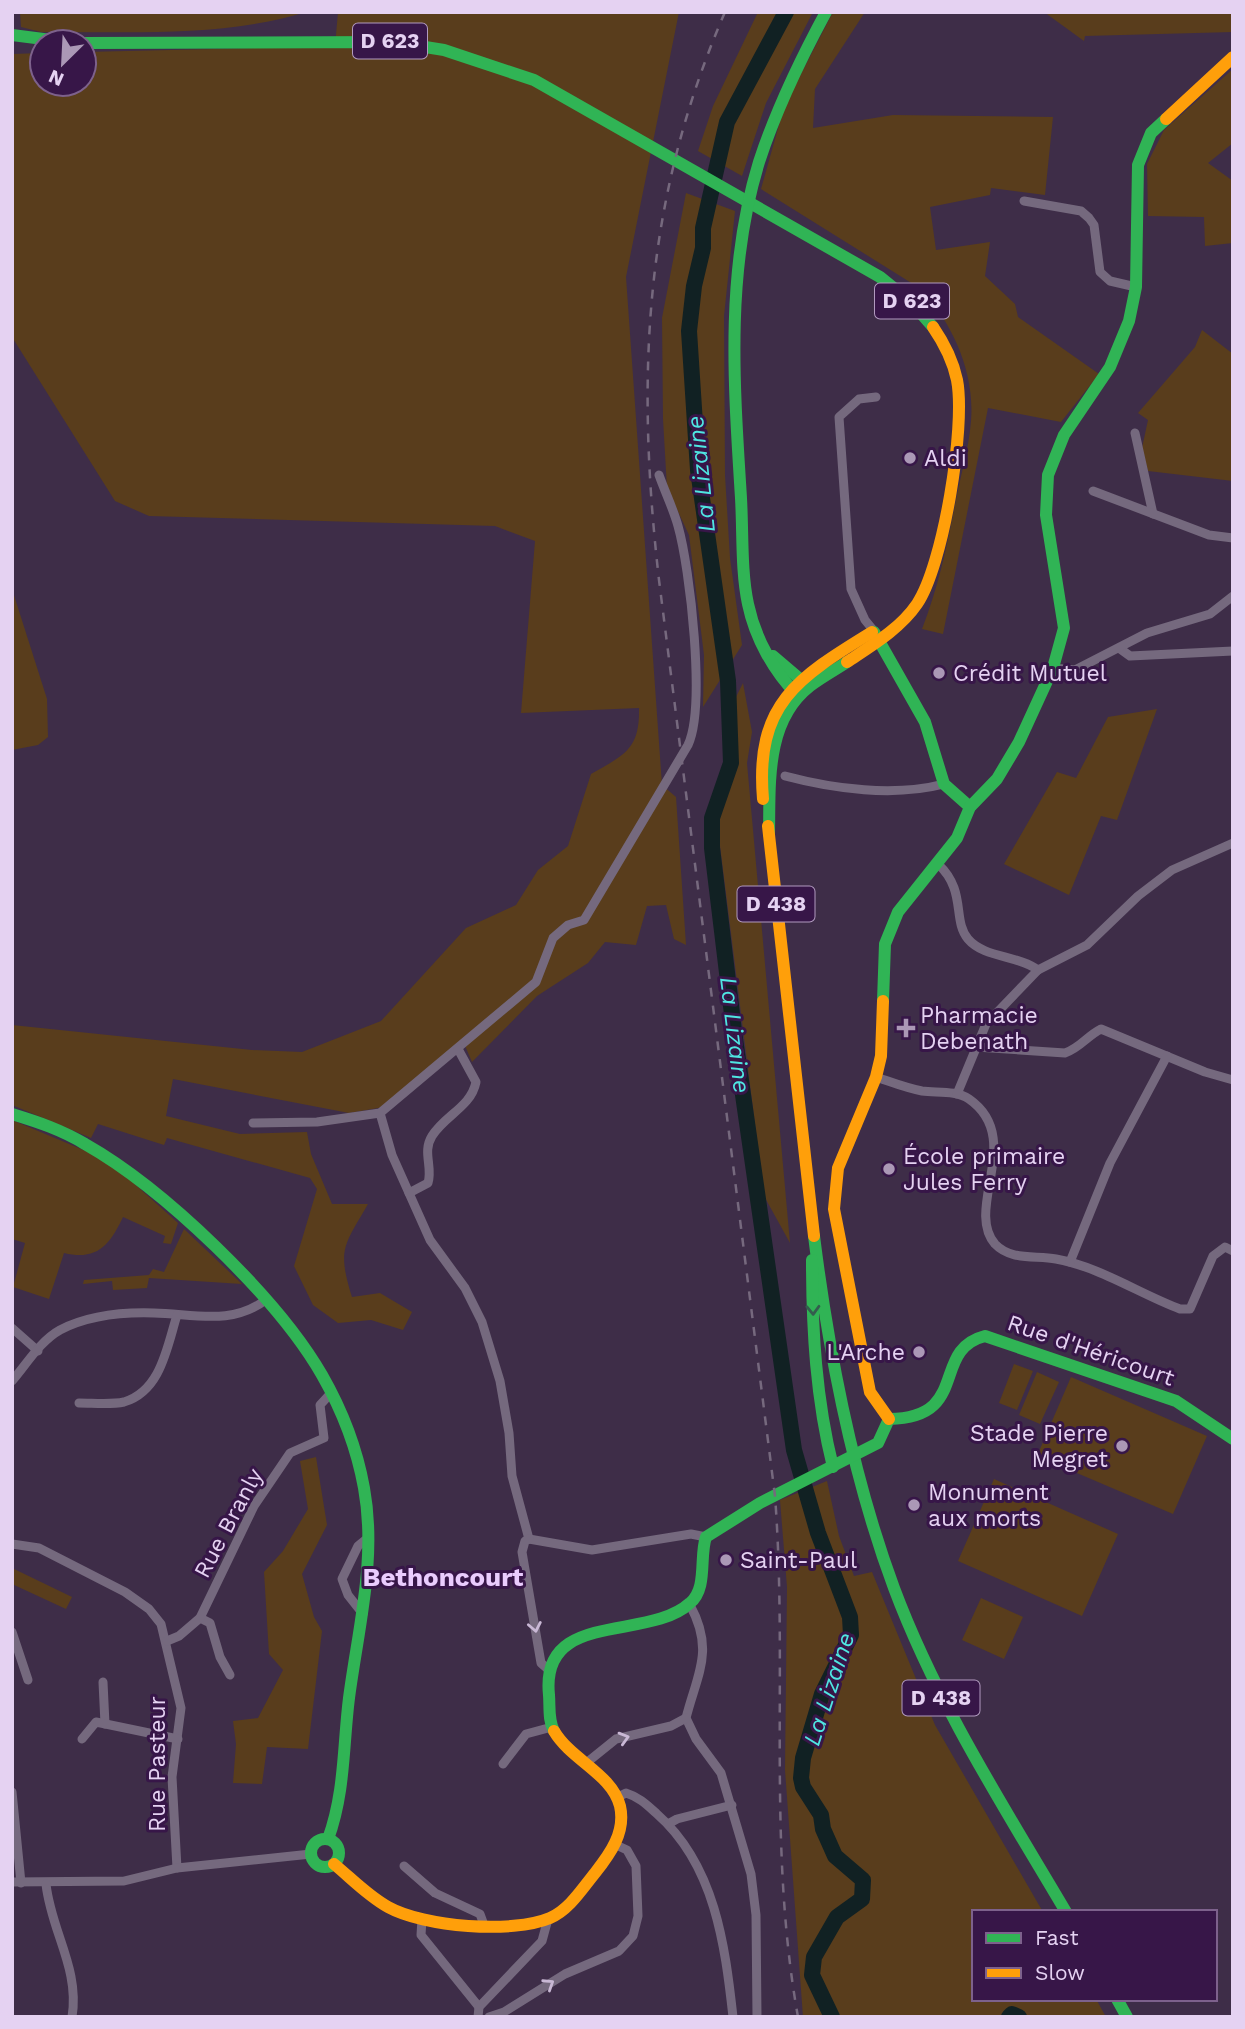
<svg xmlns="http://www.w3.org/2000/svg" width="1245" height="2029" viewBox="0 0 1245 2029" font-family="'Work Sans',sans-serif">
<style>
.green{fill:#593d1c}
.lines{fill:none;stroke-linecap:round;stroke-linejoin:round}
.river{stroke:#112123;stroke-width:16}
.street{stroke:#75697e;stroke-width:9}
.fast{stroke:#30b455;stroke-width:12}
.slow{stroke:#ff9f0a;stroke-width:12}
.rail{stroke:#76697e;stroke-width:2.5;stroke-dasharray:9 9;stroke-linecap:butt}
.oneway{stroke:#345d4e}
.oneway2{stroke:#c9b8d5}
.poi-dot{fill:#ab98b6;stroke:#371648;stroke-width:2.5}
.labels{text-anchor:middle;stroke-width:6;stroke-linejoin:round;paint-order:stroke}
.shield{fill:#371648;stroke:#b19abf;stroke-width:2}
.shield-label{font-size:21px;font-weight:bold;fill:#e5d2f2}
.poi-label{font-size:23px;fill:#e5d2f2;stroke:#371648;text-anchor:start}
.street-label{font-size:23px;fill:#e5d2f2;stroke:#371648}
.water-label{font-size:24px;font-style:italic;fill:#4fe6e2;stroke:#371648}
.quarter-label{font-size:26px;font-weight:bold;fill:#eaccfe;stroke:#371648}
</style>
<rect width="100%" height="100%" fill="#3e2d48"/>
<!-- green -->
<g class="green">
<path d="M20,12h286c-85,26 -177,19 -265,20l-20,-5z"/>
<path d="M338,12h341l-53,265 36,508 14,12 10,148 -12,-6 -8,-34 -19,1 -11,39 -31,-3 -17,21 -51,33 -65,66 -9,-21 -79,66 -35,6 -176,-34 -7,37 74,18 67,-2 4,22 21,50h36c-24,42 -31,45 -16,93l28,-4 32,19 -9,18 -32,-10 -33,3 -25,-18 -19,-39 23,-77 -7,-11 -143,-40 -3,7 -66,-21 -7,14 -79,-33v-80l240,25 50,2 79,-31 85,-93 50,-23 22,-35 30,-24 23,-72c33,-19 49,-24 48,-66l-118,5 14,-172 -40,-15 -346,-10 -34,-15 -103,-164v-283l30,-1v31h42v-32l251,-6z"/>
<path d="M758,12h55l-47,91 -24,73 -44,-25 15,-45z"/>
<path d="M833,12h32l-50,77 -2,39 80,-13 160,2 -8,78 -54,-7 -1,7 -60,12 6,43 54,-8 -5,34 30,28 3,13 81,57 -38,48 -73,-14 -45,226 -21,-5c17,-44 25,-83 34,-129 5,-26 13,-53 15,-79 4,-48 -18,-97 -50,-132l-160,-100 23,-82z"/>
<path d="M1044,12h189v20l-148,4 -1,5z"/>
<path d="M1233,69v74l-25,20 25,18v62l-28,3 -1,-29 -56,-1 -1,-52 17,-34z"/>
<path d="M686,193l49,18 -11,105 1,159 5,83 12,87 -39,62 1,-52 -15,-120 -22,-47 -4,-69 -1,-101z"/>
<path d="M1202,330l31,24v127l-85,-10 -6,-23 6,-28 -10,-7 57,-66z"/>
<path d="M12,589l35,110 1,38 -10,8 -26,5z"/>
<path d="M743,683l9,49 -5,31 43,480 -26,-47 -46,-366 4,-25 12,-33 3,-21 -4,-48z"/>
<path d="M1157,709l-40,111 -16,-4 -32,79 -65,-31 53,-92 19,6 32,-61z"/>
<path d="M12,1120l81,34 35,24 50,45 -7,21 -8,-1 2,-7 -42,-19c-13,28 -26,44 -59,36l-15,46 -36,-12 12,-44 -13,-4z"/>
<path d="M184,1229l58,55 -93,-6 -2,10 -34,2 -1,-9 -29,3 1,-4 65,-5 4,-6 11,3z"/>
<path d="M1014,1364l19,7 -16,39 -18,-7z"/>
<path d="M1037,1372l22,10 -19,42 -21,-9z"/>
<path d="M1071,1377l136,59 -34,78 -136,-58z"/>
<path d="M316,1457l11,68 -25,49 12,43 8,14 -14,118 -41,-2 -5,37 -29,-1 3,-39 -3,-23 25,-3 25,-48 -14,-16 -5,-82 19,-21 25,-42 -8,-48z"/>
<path d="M994,1479l124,55 -36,82 -124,-55z"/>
<path d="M827,1481l12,55 15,40 18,-4 63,153 108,187h-69v87h122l10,18h-303l-18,-247 2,-183 -7,-87z"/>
<path d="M12,1568l60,29 -6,12 -54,-25z"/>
<path d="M981,1598l42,19 -19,42 -42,-19z"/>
</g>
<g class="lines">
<!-- river -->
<g class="river">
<path d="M786,12l-59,110 -24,106v20l-9,38 -5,45 9,139 30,211 3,82 -19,55v30l23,191 59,411 24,83 32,84 1,18 -29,59 -19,64 -2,20 2,9 18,28 2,14 12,27 28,24 -1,19 -25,18 -23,40 -2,18 20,42"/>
<path d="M1009,2017l3,-3 7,3"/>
</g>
<!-- street -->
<g class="street">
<path d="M1024,201l57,10 8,7 5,7 6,47 10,9 26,6"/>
<path d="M1135,433l18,81"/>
<path d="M1093,491l116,44 24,3"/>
<path d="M874,631l-9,-11 -14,-31 -12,-172 20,-18 17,-2"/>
<path d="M1119,648l11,8 103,-5"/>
<path d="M1053,668l22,2 72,-37 63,-19 23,-18"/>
<path d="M785,776c49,13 109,21 159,8"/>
<path d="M938,864c29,27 14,56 30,75 16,19 50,16 70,31l49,-25 51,-49 34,-26 61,-27"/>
<path d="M976,1047l89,6c15,-5 22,-17 36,-24l104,43 28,8"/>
<path d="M876,1077c15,5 30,11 46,14 15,2 34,-1 47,8 56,39 -5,109 26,145 16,17 41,11 61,15 44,8 82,34 124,50h10l23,-53 12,-9 8,4"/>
<path d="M957,1094l29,-70 52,-54"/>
<path d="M380,1113l12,42 38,85 35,48 17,34 18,59 9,52 3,43 17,63"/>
<path d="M253,1123l64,-1 63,-9 156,-131 17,-44 15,-13 16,-5 104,-175c18,-38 2,-177 -10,-219 -5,-18 -13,-34 -19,-51"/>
<path d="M409,1193l19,-10c5,-16 -6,-31 4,-47 13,-21 39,-29 44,-54l-18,-33"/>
<path d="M1070,1262l40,-99 57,-107"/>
<path d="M12,1328l26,23"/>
<path d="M12,1381c14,-16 28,-40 48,-51 27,-14 63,-18 94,-17 41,1 78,13 113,-14"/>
<path d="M79,1403c14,0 32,2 45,-1 37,-11 43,-55 53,-87"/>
<path d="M529,1539l63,11 99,-16 15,3"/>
<path d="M529,1539l-4,2 -3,11 19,111 8,7"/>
<path d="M12,1544l27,4 86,44 24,17 12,15 20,84 -9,69 5,91"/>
<path d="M690,1605c25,46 7,69 -4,113l10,21 25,34 30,101 5,41 1,102"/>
<path d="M363,1614l-15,-19 -6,-16 16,-33 11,-9"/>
<path d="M200,1618l10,5 10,34 10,18"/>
<path d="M12,1632l16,48"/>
<path d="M167,1641l12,-5 21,-18 54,-112 36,-53 34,-15 -4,-33 12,-13"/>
<path d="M103,1682l2,42"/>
<path d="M82,1739l14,-17 82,17"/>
<path d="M503,1764l23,-30 26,-7"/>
<path d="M585,1764l31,-25 55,-13 15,-8"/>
<path d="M12,1792l9,91"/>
<path d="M618,1797l8,-4c13,4 21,12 31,21 58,51 68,131 76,203"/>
<path d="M668,1824l9,-5 55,-14"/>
<path d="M404,1866l31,27 45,21 4,11"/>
<path d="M12,1882l112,-1 53,-13 134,-14"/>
<path d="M46,1884c5,47 34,85 26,133"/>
<path d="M422,1919l-1,16 58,72"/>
<path d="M478,2017l1,-10 63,-66 6,-22"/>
<path d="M489,2017l15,-5 61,-38 54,-23 14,-15 5,-20 -2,-50 -9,-16 -13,-6"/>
</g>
<!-- fast -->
<g class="fast">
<path d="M12,35l55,7"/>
<path d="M84,43l310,-1 50,8 90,30 346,197 32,26 21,24"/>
<path d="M874,632l51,90 19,62 26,23"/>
<path d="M773,656l34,29"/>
<path d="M798,696c-24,-24 -43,-58 -50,-92 -7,-33 -5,-71 -7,-106 -7,-112 -16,-226 18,-336 17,-52 41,-102 67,-150"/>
<path d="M769,834c1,-51 -4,-113 41,-148 12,-9 25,-16 37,-24"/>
<path d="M883,1001l2,-57 13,-32 59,-74 13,-31 27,-28 22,-37 34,-74 11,-40 -18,-113 2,-40 16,-40 46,-68 19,-46 7,-34 2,-122 13,-32 15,-14"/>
<path d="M12,1114c26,8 50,16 73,30 78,44 192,153 237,231 20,35 35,74 42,113 13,71 -6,141 -15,210 -6,48 -4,95 -21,141"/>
<path d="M814,1236c15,119 38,239 80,352 43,115 110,219 172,324"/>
<path d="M812,1260c0,70 4,139 21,207"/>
<path d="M889,1419c82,-1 41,-69 96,-83l191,65 57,38"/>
<path d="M554,1731c-6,-11 -4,-24 -5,-36 -9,-86 99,-53 141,-92 18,-15 9,-46 16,-66l54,-34 118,-60 11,-24"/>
<circle cx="325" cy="1853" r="14"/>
<path d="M1117,1999l10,18"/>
</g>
<!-- slow -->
<g class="slow">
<path d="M1166,119l67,-62"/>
<path d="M847,662c24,-16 53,-33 70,-58 26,-38 49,-177 40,-224 -4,-19 -13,-37 -24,-53"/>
<path d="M763,799c-8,-95 34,-121 109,-167"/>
<path d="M768,826l46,410"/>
<path d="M883,1001l-2,55 -5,21 -38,91 -4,41 36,183 19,27"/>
<path d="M334,1864c18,15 34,32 54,43 36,20 124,27 162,11 19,-8 32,-29 45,-45 15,-19 31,-41 25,-67 -8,-32 -49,-46 -66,-75"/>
</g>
<!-- rail -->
<path class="rail" d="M725,12c-82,189 -89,366 -66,568l116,916c13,173 -8,349 23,521"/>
</g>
<!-- one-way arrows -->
<defs><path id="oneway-chevron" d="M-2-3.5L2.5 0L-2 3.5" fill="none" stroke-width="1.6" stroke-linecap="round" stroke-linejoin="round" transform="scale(1.75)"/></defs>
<use class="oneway" href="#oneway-chevron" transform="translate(813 1310) rotate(88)"/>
<g class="oneway2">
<use href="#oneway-chevron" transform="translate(535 1627) rotate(79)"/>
<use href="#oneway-chevron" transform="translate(624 1738) rotate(-16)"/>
<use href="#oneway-chevron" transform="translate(549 1984) rotate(-33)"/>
</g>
<!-- markers -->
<g class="poi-dot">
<circle cx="910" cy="458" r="7"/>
<circle cx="939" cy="673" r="7"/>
<path d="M902.5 1017.5h7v7h7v7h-7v7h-7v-7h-7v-7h7z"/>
<circle cx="889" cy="1169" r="7"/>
<circle cx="919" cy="1352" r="7"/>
<circle cx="1122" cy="1446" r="7"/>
<circle cx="914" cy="1505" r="7"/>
<circle cx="726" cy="1560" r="7"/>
</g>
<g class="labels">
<!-- shield labels -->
<g class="shield">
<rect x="353" y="23.5" width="74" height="35" rx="5"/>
<rect x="875" y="283.5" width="74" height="35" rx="5"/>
<rect x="737.5" y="886.5" width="77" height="35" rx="5"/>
<rect x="902.5" y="1680.5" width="77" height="35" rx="5"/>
</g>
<g class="shield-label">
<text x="390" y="48">D 623</text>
<text x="912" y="308">D 623</text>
<text x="776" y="911">D 438</text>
<text x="941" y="1705">D 438</text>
</g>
<!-- poi labels -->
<g class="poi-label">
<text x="924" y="466">Aldi</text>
<text x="953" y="681">Crédit Mutuel</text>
<text x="920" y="1023">Pharmacie<tspan x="920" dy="26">Debenath</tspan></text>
<text x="903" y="1164">École primaire<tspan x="903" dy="26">Jules Ferry</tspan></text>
<text x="905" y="1360" text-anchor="end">L'Arche</text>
<text x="1108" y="1441" text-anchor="end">Stade Pierre<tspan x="1108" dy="26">Megret</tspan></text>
<text x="928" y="1500">Monument<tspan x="928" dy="26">aux morts</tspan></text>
<text x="740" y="1568">Saint-Paul</text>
</g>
<!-- street labels -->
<g class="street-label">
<text transform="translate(1091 1350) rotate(19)" y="8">Rue d'Héricourt</text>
<text transform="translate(228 1523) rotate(-62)" y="8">Rue Branly</text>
<text transform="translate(157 1764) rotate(-90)" y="8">Rue Pasteur</text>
</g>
<!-- water labels -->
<g class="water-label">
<text transform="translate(701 474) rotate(-96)" y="8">La Lizaine</text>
<text transform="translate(735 1035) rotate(83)" y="8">La Lizaine</text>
<text transform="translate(829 1689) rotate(-72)" y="8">La Lizaine</text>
</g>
<!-- quarter labels -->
<g class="quarter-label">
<text x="443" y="1586">Bethoncourt</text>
</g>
</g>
<!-- border -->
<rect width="1245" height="2029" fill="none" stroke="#e5d2f2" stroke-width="28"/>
<!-- legend -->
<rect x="972" y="1910" width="245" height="91" fill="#371648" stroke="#7d618c" stroke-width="2"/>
<rect x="986" y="1933" width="35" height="10" fill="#30b455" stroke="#7d618c" stroke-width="2"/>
<text x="1035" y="1945" font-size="21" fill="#e5d2f2">Fast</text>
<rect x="986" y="1968" width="35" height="10" fill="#ff9f0a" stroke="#7d618c" stroke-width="2"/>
<text x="1035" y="1980" font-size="21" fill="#e5d2f2">Slow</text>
<!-- north arrow -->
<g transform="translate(63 63) rotate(204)"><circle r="33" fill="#371648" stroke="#7d618c" stroke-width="2"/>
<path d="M0-5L12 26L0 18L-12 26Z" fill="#ab98b6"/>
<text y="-10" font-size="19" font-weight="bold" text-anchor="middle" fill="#e5d2f2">N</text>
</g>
</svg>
